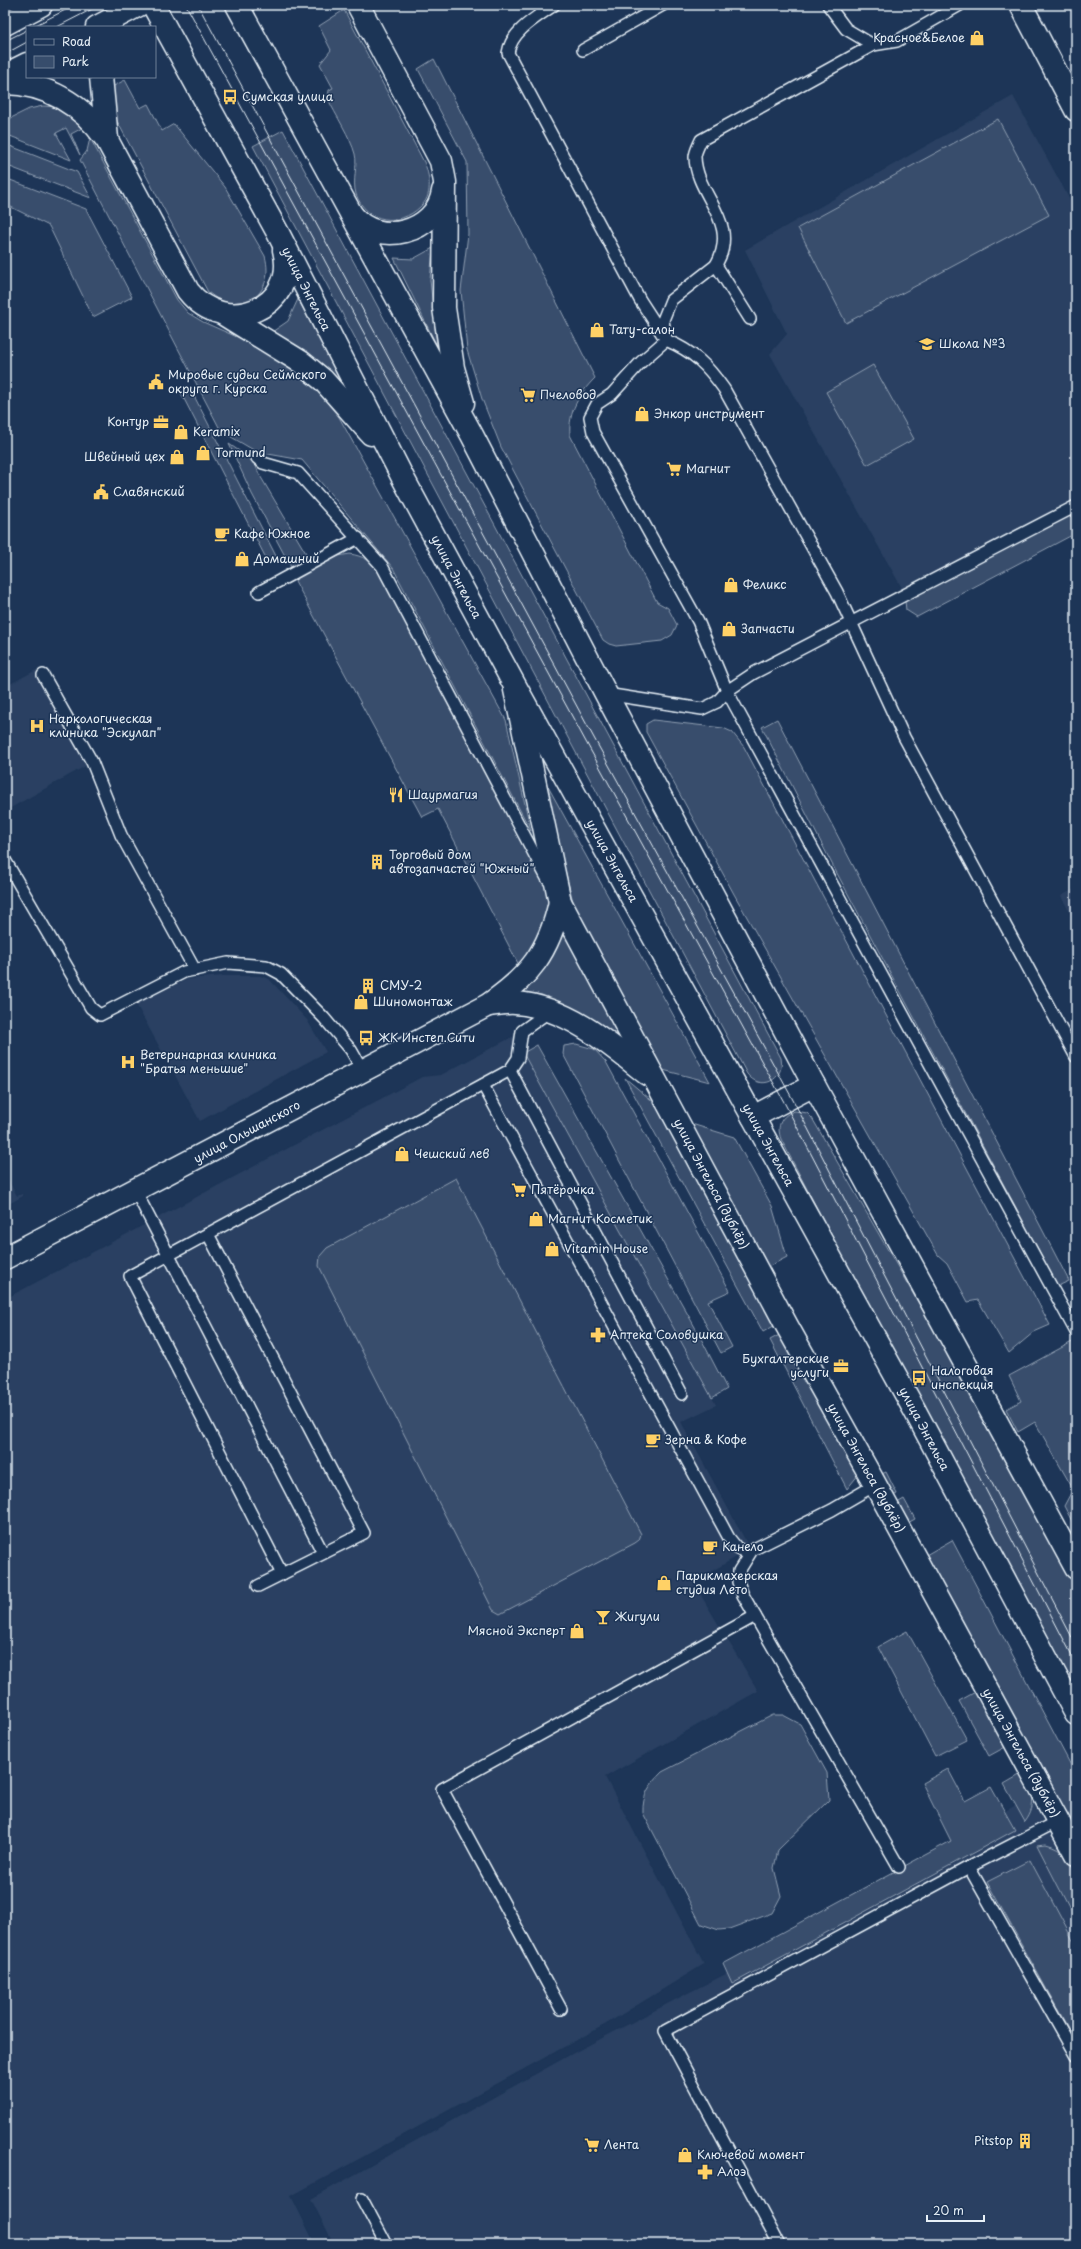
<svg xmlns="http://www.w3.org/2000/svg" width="1081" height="2249" viewBox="0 0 1081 2249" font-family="'Playpen Sans',sans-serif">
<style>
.built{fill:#2a4162}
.green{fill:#374d6c;stroke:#909fb2}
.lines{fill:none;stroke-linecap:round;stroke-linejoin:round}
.service-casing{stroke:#e8f1f8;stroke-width:14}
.minor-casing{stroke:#e8f1f8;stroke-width:25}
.primary-casing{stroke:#e8f1f8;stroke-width:25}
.service{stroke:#1d3557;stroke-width:11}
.minor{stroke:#1d3557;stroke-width:22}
.primary{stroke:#1d3557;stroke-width:22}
.tram{stroke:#e8f1f8;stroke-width:1}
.labels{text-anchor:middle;stroke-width:3;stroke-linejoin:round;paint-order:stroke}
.poi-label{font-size:12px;fill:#e8f1f8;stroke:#1d3557;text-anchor:start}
.street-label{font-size:12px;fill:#e8f1f8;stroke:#1d3557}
</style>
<rect width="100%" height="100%" fill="#1d3557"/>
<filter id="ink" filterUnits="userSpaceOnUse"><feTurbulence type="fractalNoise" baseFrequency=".025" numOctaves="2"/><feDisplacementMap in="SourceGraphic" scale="8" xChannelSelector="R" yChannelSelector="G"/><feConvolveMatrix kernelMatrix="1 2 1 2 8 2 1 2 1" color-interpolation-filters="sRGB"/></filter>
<g filter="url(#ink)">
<!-- built -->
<g class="built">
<path d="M1013,96l63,115v287l-174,90 -132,-234 17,-20 -42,-84z"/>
<path d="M38,669l51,95 -84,47v-124z"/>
<path d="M1076,888v36l-15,-28z"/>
<path d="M224,976h36l9,3 38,41 19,32 -126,69 -64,-117 52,-25z"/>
<path d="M514,1036l202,369 -35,17 69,127 -57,33 65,109 -153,86 99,187 -98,60 -315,172 24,48h-310v-945l417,-222 19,-2z"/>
<path d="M5,1174l12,22 5,-2 1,2 -18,10z"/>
<path d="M1076,1773v471h-742l-23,-45 259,-144 122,-64 115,-57 -7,-12z"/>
</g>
<!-- green -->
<g class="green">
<path d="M344,10l81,154c5,14 8,32 -5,43 -20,20 -54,16 -64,-13 -4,-13 2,-28 -1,-40 -4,-16 -20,-40 -27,-55l1,-9 4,-2 -13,-24 11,-14 -12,-24z"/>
<path d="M434,59l161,319c-16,16 -27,34 -25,57l87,167 11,6 9,17 -5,10 -10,6 -46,5 -7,-2 -6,-4 -102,-193 -19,-48 -15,-49 -6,-59 7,-57 -1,-72 -49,-93z"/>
<path d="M125,80l15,28 8,-4 14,27 12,-7 51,63 40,69c11,40 -26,63 -57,36l-92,-173 -4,-12v-20z"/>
<path d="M43,106l14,1 29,19 -15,8 9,21 -14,-27 -10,5 15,27 -66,-26v-13l24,-12z"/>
<path d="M998,119l51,96 -203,108 -48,-95z"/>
<path d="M283,130l498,928c4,22 -20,34 -34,16l-494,-928z"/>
<path d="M90,138l87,162 11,13 15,9 50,22 49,29 37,44 167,303 25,111 -138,-263 -91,-108 -45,-8 -36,-21 -141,-271 7,-9z"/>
<path d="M5,144l72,28 14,26 -86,-33z"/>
<path d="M5,178l81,31 46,88 -39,20 -44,-91 -44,-22z"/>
<path d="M433,248l-3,32 7,66 -43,-88 19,1z"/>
<path d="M298,299l47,88 -36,-32 -37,-23 16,-11z"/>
<path d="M873,365l41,74 -47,26 -41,-73z"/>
<path d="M190,388l87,170 -8,6 -88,-171z"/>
<path d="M229,444l25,17 5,13 51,86 -18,9 -40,-75z"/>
<path d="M1076,511v22l-159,84 -11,-7 -1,-9z"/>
<path d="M350,554c13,2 21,7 31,16l160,300 7,23 1,17 -26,63 -85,-164 -16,8 -128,-238 44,-23z"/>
<path d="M777,719l292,562 -11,5 -226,-422 -70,-137z"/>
<path d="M653,720l70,8 9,4 12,15 306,578 -16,7 -25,21 -31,-53 -10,2 -21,-39 -9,-8 -204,-361 -88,-162v-8z"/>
<path d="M540,772l170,310 -51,-13 -83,-156z"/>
<path d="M564,925l67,126 -45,-31 -44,-25 -18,-3c20,-21 30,-39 40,-67z"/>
<path d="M576,1044l18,5 12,13 124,229 -22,10 24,46 -11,6 -158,-299 1,-8z"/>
<path d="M537,1045l159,284 31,60 -15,9 -189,-345z"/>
<path d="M625,1078l43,36 113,208 -18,10z"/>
<path d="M795,1111l12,2 5,5 195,339 69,128v113l-148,-276 -147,-283c-5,-13 0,-24 14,-28z"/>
<path d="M685,1122l49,15 38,69 15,51 -23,12z"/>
<path d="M456,1178l185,356 -2,6 -4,3 -135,71 -7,-4 -174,-344 1,-10 7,-8z"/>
<path d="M787,1331l76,138 -16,20 -77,-149z"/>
<path d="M1072,1342l4,8v179l-12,-23 9,-17 -38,-67 -17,10 -12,-23 15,-8 -12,-25z"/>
<path d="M886,1472l11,22 -10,5 -12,-22z"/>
<path d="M904,1499l11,20 -13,7 -10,-20z"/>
<path d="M952,1540l124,235v70l-157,-286z"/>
<path d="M907,1631l60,109 -32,16 -57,-109z"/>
<path d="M979,1690l30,55 -20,11 -30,-55z"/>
<path d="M773,1715h10l17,9 27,49 2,27 -51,50 -4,18 7,28 -9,17 -43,16 -10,1 -18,-6 -58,-111c-1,-18 7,-29 19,-41z"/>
<path d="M948,1769l17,32 26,-14 24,43 -283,154 -9,-20 228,-123 -29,-58z"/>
<path d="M1023,1773c9,18 15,32 2,49l-21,-38z"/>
<path d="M1046,1844c35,8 30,45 30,77l-39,-76z"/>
<path d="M1030,1860l46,86v96l-89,-160z"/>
</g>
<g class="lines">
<!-- service casing -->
<g class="service-casing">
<g id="service">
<path d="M554,5c-17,12 -43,26 -46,48l132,247 26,40 -25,22 -29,32 -15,10 -7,13 3,15 105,189 29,70 349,641"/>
<path d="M828,5l18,24 27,16"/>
<path d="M583,50l80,-45"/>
<path d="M716,265c25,-44 -20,-68 -21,-108 0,-5 4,-12 6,-17l172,-95 24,-4 63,-36"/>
<path d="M750,319l-34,-54 -45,35 -8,20 3,20c28,12 41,25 58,49l113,203 67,145 172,320"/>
<path d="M257,458l6,5 35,10 84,93 166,314"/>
<path d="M259,592l99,-54"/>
<path d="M43,675l49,87 29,73 74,135"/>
<path d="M606,694l96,15 15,-7 10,-11 27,-18 322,-167"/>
<path d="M5,860l86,148 9,7 84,-43 44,-9 38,3 15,8 43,44 27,32 12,21"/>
<path d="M510,1070l172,324"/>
<path d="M483,1085l246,453 8,10 11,6"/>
<path d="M135,1190l188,363"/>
<path d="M208,1234l156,299 -106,53"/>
<path d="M875,1485l-43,25 -80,40 -13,21 -1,11 5,13 156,272"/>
<path d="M282,1574l-152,-298 380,-206 8,-12 4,-27 28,-20"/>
<path d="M969,1867l107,189"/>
<path d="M561,2009l-119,-220 313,-173"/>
<path d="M362,2199l24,45"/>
<path d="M779,2244l-114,-213 304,-164 89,-46"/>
</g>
</g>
<!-- minor casing -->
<g class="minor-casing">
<g id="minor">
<path d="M1021,5l55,105"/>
<path d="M515,690l45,212 227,424 83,149 206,379"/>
<path d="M489,1005c9,-1 19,-3 27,-2 51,4 94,41 131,71"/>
<path d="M5,1258l483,-253c41,-28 61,-53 72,-103"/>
</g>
</g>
<!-- primary casing -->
<g class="primary-casing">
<g id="primary">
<path d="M153,5l125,228 126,247 110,204 400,725 162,305"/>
<path d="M237,5l235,430 134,259 208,391 262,483"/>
<path d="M358,5l83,156 4,21 -1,126 9,60 10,35"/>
<path d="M5,24l36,-19"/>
<path d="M97,27l42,-22"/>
<path d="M5,75l22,-11"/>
<path d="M101,77l6,62"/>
<path d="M5,83c44,1 77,22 102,57l81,151c38,48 111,16 96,-41"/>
<path d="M352,215c26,33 85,18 91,-24"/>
<path d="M225,315l76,47 22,18 48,54"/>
<path d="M753,1117l61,-32"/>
</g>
</g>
<!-- service -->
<use href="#service" class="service"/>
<!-- minor -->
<use href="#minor" class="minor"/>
<!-- primary -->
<use href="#primary" class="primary"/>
<!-- tram -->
<g class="tram">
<path d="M186,5l400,737 198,360 292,561"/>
<path d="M198,5l396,733 198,360 284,547"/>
<path d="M32,27l43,-22"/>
<path d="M57,27l43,-22"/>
<path d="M5,41l22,-11"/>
<path d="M5,54l22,-12"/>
</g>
</g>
</g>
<!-- icons -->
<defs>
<g id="shop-bare" transform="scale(1.2)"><path d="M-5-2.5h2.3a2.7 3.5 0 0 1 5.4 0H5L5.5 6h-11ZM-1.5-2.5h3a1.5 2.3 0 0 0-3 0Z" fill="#ffd166" stroke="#1d3557" stroke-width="2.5" paint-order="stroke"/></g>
<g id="bus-bare" transform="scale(1.2)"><path d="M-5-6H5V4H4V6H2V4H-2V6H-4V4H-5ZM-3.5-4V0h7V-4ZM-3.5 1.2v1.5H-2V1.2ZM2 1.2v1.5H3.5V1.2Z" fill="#ffd166" stroke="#1d3557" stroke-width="2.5" paint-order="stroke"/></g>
<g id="school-bare" transform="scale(1.2)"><path d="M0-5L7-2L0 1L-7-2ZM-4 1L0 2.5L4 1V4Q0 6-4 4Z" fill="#ffd166" stroke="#1d3557" stroke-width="2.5" paint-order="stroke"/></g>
<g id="civic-bare" transform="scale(1.2)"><path d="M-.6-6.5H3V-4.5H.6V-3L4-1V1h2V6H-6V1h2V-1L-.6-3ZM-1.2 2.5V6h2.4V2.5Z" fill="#ffd166" stroke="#1d3557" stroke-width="2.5" paint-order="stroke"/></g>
<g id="supermarket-bare" transform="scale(1.2)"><path d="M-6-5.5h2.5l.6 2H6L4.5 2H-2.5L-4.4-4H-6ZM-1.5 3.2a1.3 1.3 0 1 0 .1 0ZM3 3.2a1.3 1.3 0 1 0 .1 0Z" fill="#ffd166" stroke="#1d3557" stroke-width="2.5" paint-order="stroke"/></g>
<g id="office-bare" transform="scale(1.2)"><path d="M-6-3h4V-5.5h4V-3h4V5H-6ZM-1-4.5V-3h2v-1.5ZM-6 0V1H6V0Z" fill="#ffd166" stroke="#1d3557" stroke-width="2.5" paint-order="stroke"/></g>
<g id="cafe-bare" transform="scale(1.2)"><path d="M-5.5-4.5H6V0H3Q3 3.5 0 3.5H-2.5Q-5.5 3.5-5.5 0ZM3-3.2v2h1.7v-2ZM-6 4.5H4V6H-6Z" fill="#ffd166" stroke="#1d3557" stroke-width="2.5" paint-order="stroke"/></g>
<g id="hospital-bare" transform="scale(1.2)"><path d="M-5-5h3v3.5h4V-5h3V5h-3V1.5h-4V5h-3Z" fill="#ffd166" stroke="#1d3557" stroke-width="2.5" paint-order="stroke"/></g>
<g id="restaurant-bare" transform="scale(1.2)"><path d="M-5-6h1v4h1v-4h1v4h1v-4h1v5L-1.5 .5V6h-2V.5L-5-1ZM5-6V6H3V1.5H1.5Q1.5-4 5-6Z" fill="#ffd166" stroke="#1d3557" stroke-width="2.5" paint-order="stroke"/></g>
<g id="building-bare" transform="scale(1.2)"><path d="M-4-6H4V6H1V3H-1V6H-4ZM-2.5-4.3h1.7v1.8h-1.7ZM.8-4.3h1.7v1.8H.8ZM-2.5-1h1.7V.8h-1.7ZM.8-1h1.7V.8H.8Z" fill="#ffd166" stroke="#1d3557" stroke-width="2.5" paint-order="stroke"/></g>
<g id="pharmacy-bare" transform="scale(1.2)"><path d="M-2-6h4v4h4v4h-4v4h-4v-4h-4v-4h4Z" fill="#ffd166" stroke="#1d3557" stroke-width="2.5" paint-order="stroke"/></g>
<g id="bar-bare" transform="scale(1.2)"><path d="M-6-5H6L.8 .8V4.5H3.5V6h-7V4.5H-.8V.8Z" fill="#ffd166" stroke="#1d3557" stroke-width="2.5" paint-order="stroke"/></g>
</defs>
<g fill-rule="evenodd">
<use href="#shop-bare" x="977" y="38"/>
<use href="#bus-bare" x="230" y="97"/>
<use href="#shop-bare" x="597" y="330"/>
<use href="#school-bare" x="927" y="344"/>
<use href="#civic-bare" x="156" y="382"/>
<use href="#supermarket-bare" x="528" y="395"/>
<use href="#shop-bare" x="642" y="414"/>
<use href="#office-bare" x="161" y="422"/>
<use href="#shop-bare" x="181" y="432"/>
<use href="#shop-bare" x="203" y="453"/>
<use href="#shop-bare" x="177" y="457"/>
<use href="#supermarket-bare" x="674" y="469"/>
<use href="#civic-bare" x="101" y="492"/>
<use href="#cafe-bare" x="222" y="534"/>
<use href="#shop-bare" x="242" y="559"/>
<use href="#shop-bare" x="731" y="585"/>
<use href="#shop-bare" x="729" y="629"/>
<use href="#hospital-bare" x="37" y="726"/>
<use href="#restaurant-bare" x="396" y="795"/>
<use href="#building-bare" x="377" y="862"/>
<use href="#building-bare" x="368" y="986"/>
<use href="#shop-bare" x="361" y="1002"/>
<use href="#bus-bare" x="366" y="1038"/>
<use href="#hospital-bare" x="128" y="1062"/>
<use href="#shop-bare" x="402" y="1154"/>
<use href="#supermarket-bare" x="519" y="1190"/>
<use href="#shop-bare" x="536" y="1219"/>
<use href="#shop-bare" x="552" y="1249"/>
<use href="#pharmacy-bare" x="598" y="1335"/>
<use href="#office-bare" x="841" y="1366"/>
<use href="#bus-bare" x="919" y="1378"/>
<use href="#cafe-bare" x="653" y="1440"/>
<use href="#cafe-bare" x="710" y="1547"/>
<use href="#shop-bare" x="664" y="1583"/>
<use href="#bar-bare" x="603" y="1617"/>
<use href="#shop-bare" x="577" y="1631"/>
<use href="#building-bare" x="1025" y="2141"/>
<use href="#supermarket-bare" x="592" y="2145"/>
<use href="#shop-bare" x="685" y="2155"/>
<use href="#pharmacy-bare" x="705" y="2172"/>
</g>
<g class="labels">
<!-- poi labels -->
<g class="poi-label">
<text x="965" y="42" text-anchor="end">Красное&amp;Белое</text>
<text x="242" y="101">Сумская улица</text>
<text x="609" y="334">Тату-салон</text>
<text x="939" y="348">Школа №3</text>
<text x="168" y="379">Мировые судьи Сеймского<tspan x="168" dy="14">округа г. Курска</tspan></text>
<text x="540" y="399">Пчеловод</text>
<text x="654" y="418">Энкор инструмент</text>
<text x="149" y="426" text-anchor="end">Контур</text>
<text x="193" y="436">Keramix</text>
<text x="215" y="457">Tormund</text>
<text x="165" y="461" text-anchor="end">Швейный цех</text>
<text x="686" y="473">Магнит</text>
<text x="113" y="496">Славянский</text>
<text x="234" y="538">Кафе Южное</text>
<text x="254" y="563">Домашний</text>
<text x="743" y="589">Феликс</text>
<text x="741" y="633">Запчасти</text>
<text x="49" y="723">Наркологическая<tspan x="49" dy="14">клиника "Эскулап"</tspan></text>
<text x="408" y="799">Шаурмагия</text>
<text x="389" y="859">Торговый дом<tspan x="389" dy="14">автозапчастей "Южный"</tspan></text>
<text x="380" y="990">СМУ-2</text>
<text x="373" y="1006">Шиномонтаж</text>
<text x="378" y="1042">ЖК Инстеп.Сити</text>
<text x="140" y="1059">Ветеринарная клиника<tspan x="140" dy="14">"Братья меньшие"</tspan></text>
<text x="414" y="1158">Чешский лев</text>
<text x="531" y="1194">Пятёрочка</text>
<text x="548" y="1223">Магнит Косметик</text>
<text x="564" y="1253">Vitamin House</text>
<text x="610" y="1339">Аптека Соловушка</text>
<text x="829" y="1363" text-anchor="end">Бухгалтерские<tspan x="829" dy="14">услуги</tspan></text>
<text x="931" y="1375">Налоговая<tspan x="931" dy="14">инспекция</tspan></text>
<text x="665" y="1444">Зерна &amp; Кофе</text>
<text x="722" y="1551">Канело</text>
<text x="676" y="1580">Парикмаxерская<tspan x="676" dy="14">студия Лето</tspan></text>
<text x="615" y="1621">Жигули</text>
<text x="565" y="1635" text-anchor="end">Мясной Эксперт</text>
<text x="1013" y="2145" text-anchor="end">Pitstop</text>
<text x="604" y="2149">Лента</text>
<text x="697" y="2159">Ключевой момент</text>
<text x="717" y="2176">Алоэ</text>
</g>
<!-- street labels -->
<g class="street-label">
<text transform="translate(306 289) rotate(63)" y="4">улица Энгельса</text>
<text transform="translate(456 577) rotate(62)" y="4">улица Энгельса</text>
<text transform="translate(612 861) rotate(61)" y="4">улица Энгельса</text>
<text transform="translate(247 1132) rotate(-28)" y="4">улица Ольшанского</text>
<text transform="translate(768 1145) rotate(61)" y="4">улица Энгельса</text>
<text transform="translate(711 1184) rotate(62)" y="4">улица Энгельса (дублёр)</text>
<text transform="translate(924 1429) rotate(62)" y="4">улица Энгельса</text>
<text transform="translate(866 1468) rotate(61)" y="4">улица Энгельса (дублёр)</text>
<text transform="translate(1021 1753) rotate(61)" y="4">улица Энгельса (дублёр)</text>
</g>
</g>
<!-- margin -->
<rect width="1081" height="2249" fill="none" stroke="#1d3557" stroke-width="20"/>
<rect x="10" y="10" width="1061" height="2229" fill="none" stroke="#e8f1f8" stroke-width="1.5" filter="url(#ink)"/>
<!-- legend -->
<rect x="26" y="26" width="130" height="52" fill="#1d3557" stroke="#6e8097"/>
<rect x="34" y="39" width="20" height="6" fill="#1d3557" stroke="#6e8097"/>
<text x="62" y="46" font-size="12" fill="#e8f1f8">Road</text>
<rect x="34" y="56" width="20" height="12" fill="#374d6c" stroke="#6e8097"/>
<text x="62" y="66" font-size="12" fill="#e8f1f8">Park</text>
<!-- scale -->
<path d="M927 2215v6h57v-6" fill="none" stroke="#e8f1f8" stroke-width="2"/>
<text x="933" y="2215" font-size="12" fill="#e8f1f8" stroke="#1d3557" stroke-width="3" paint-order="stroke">20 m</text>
</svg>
